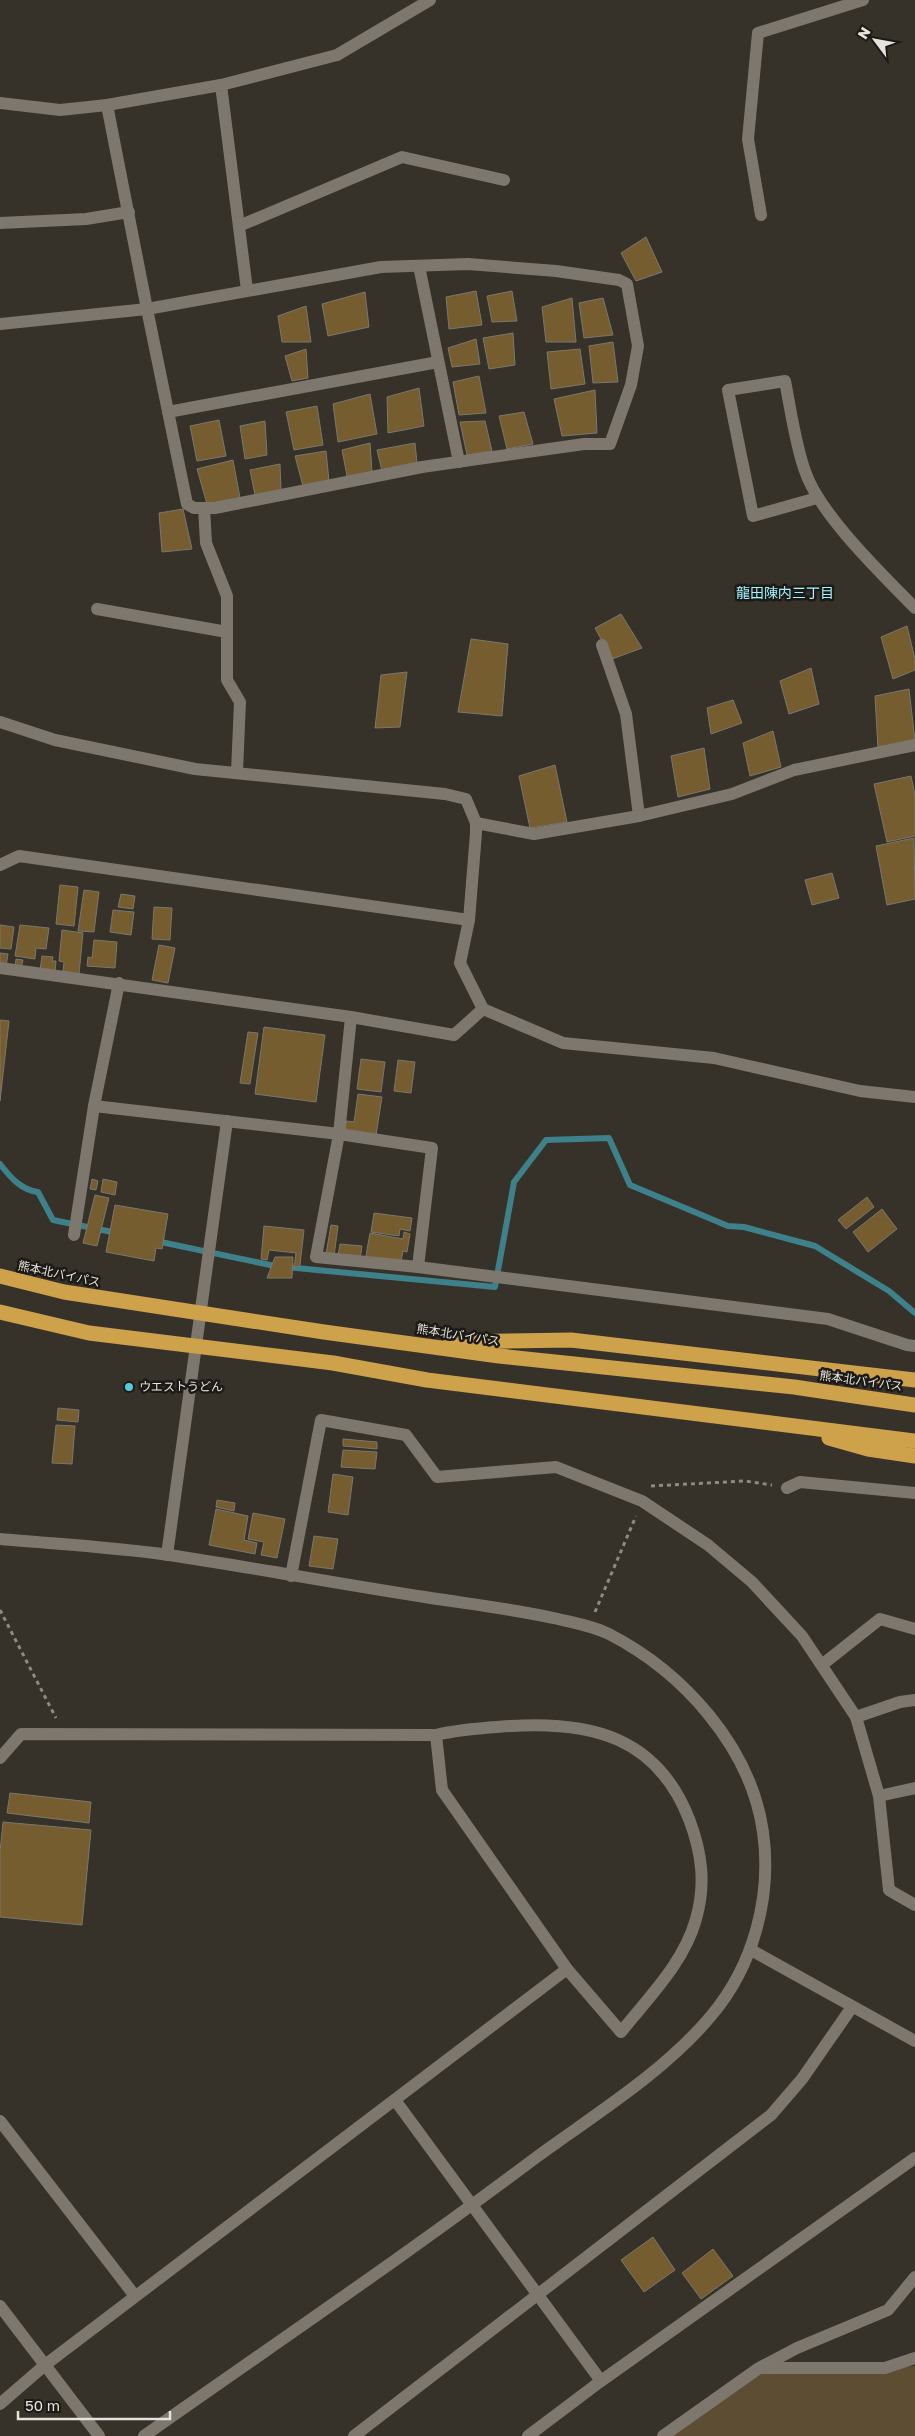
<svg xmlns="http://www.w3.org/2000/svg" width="915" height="2436" viewBox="0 0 915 2436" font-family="'Golos Text','Noto Sans JP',sans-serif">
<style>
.green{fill:#5d4d32}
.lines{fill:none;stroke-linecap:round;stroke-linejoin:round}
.stream{stroke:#3e818b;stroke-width:6}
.building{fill:#755d30;stroke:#7c776d}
.path{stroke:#8e8a83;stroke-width:3;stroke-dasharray:4 4;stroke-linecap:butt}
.minor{stroke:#7d776d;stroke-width:12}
.highway{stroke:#cea14b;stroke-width:15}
.poi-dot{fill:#53cbdb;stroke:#1c1a16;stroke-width:2}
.labels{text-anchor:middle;stroke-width:5;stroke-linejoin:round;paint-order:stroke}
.street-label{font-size:12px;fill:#e6e2dd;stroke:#1c1a16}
.poi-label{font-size:12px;fill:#e6e2dd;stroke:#1c1a16;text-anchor:start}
.neighbourhood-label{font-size:14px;fill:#a2f3ff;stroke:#1c1a16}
</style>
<rect width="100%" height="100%" fill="#363129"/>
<!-- green -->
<path class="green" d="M915,2366v70h-252l96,-68h126z"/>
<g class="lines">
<!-- stream -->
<g class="stream">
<path d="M0,1164c10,13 21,26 38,28l15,28 64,13"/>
<path d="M156,1241l119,25 220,21 19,-105 32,-42 63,-2 21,47 98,41 16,1 71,19 74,45 26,22"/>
</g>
</g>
<!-- building -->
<g class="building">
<path d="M646,237l16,35 -26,9 -15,-28z"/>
<path d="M476,291l6,34 -33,4 -3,-32z"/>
<path d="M512,291l5,30 -25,1 -5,-26z"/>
<path d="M365,292l4,35 -41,9 -6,-32z"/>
<path d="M572,298l4,44h-30l-4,-35z"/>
<path d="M603,298l10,37 -29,3 -5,-35z"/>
<path d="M306,306l5,36h-29l-4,-26z"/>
<path d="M513,333l2,32 -26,4 -6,-31z"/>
<path d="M476,339l4,25 -28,3 -4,-19z"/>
<path d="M613,342l5,40 -25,1 -4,-37z"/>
<path d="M306,349l2,29 -16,3 -7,-25z"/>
<path d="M580,349l5,35 -34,5 -4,-37z"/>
<path d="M479,376l7,37 -27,2 -6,-33z"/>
<path d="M419,388l5,38 -36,7 -1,-36z"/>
<path d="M595,390l2,43 -35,3 -8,-37z"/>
<path d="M370,394l7,40 -39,8 -5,-38z"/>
<path d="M317,406l6,39 -29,5 -8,-38z"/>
<path d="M524,412l9,32 -26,5 -8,-33z"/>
<path d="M219,420l7,36 -29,5 -7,-35z"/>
<path d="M265,421l2,34 -22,4 -5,-33z"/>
<path d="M485,421l7,30 -25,4 -7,-33z"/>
<path d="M370,443l2,29 -25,4 -5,-26z"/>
<path d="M415,443l2,20 -35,8 -5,-21z"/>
<path d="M326,451l3,30 -26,5 -8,-30z"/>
<path d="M233,460l7,38 -33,6 -10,-35z"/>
<path d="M280,464l1,27 -26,4 -5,-25z"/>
<path d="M183,509l9,40 -30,3 -3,-39z"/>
<path d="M621,614l21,34 -30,11 -17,-31z"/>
<path d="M907,626l8,33v11l-22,9 -12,-42z"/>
<path d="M471,639l37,5 -6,72 -44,-4z"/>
<path d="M811,668l8,36 -30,10 -9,-33z"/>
<path d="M407,672l-7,55 -25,1 6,-53z"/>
<path d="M909,689l6,52 -37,8 -3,-53z"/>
<path d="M733,700l9,23 -31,11 -4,-26z"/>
<path d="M773,731l8,36 -31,9 -7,-33z"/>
<path d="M704,748l6,41 -32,8 -7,-41z"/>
<path d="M555,765l12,57 -37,6 -11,-52z"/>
<path d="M911,776l4,19v41l-28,6 -13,-58z"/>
<path d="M914,838l1,61 -28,6 -11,-59z"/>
<path d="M832,873l7,25 -27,7 -7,-25z"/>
<path d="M60,885l18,2 -4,39 -18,-2z"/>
<path d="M84,890l15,2 -5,40 -16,-1z"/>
<path d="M121,894l14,2 -2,13 -15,-2z"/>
<path d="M154,907l18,1 -2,32 -18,-1z"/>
<path d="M113,910l21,2 -3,23 -21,-3z"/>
<path d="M0,925l14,2 -3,22 -11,-1z"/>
<path d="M20,925l29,3 -3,21 -10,-1 -1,11 -20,-3z"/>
<path d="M62,930l21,3 -4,41 -16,-2 1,-10 -5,-1z"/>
<path d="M94,940l23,2 -2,26 -28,-2 1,-9 4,1z"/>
<path d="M159,945l16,3 -7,35 -16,-3z"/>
<path d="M0,953l8,1 -2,13 -6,-1z"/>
<path d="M42,956l11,1 -1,4h4l-1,11 -15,-2z"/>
<path d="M16,959l7,1 -2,8 -6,-1z"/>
<path d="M0,1020l9,1 -9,80z"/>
<path d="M264,1027l61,8 -9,67 -61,-8z"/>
<path d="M248,1032l10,1 -8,51 -10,-1z"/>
<path d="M361,1059l24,3 -4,30 -24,-3z"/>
<path d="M398,1060l17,2 -4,31 -17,-2z"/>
<path d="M358,1094l24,3 -6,38 -31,-4 1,-10 8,1z"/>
<path d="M92,1179l6,2 -2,9 -6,-1z"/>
<path d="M103,1179l14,3 -2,13 -14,-3z"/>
<path d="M95,1195l14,3 -12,48 -14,-3z"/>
<path d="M867,1197l7,10 -28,22 -8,-9z"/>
<path d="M115,1205l53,9 -6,35 -6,-1 -2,13 -48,-9z"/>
<path d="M882,1209l15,20 -29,23 -15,-20z"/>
<path d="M374,1213l38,5 -2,13 -10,-2 -1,7 -28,-4z"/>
<path d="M331,1225l7,1 -4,30 -8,-2z"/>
<path d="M264,1226l40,4 -4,35 -6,3 2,-15 -27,-3 -2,10 -6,-1z"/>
<path d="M404,1232l6,2 -3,18 -4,-1 -3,16 -35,-6 5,-28 33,6z"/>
<path d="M340,1244l22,2 -2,14 -22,-4z"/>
<path d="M275,1257h18l-1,21h-25z"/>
<path d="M58,1408l21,2 -1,12 -21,-2z"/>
<path d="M56,1425l19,1 -3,38 -20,-1z"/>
<path d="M343,1439l34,3v7l-34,-3z"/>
<path d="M343,1450l34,2 -2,17 -34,-2z"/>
<path d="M333,1474l20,3 -5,38 -20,-3z"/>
<path d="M217,1500l18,3 -1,8 -18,-4z"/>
<path d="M216,1509l32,7 -4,24 13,3 -2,11 -46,-9z"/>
<path d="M253,1513l32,6 -8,39 -16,-3 3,-13 -16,-3z"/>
<path d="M314,1536l24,3 -5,30 -24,-3z"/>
<path d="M10,1793l81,9 -2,21 -82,-10z"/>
<path d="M3,1822l88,8 -9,95 -82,-8v-65z"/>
<path d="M653,2237l22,33 -31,22 -23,-32z"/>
<path d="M713,2249l20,27 -32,23 -19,-26z"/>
</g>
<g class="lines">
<!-- path -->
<g class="path">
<path d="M651,1486l94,-5 27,4"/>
<path d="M0,1610l56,108"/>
<path d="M595,1612l41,-96"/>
</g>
<!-- minor -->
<g class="minor">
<path d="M221,85l26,205"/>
<path d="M0,103l60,7 47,-5 114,-20 116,-30 93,-55"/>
<path d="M761,215l-13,-76 10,-106 105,-33"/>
<path d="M0,223l86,-4 43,-7"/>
<path d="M239,226l163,-69 102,23"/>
<path d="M468,264l88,7 63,9 8,4 11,62 -7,39 -21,59h-26l-162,23 -207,41h-21l-7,-4 -40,-195 234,-42z"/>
<path d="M419,266l40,196"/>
<path d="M0,324l147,-15 -40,-204"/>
<path d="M168,412l270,-50"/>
<path d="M817,498l-64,18 -25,-126 57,-9c6,30 10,62 20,90 14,43 78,104 110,137"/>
<path d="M204,508l2,35 21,53v84l13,22 -3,70"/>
<path d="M97,609l130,23"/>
<path d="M602,645l24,69 13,102"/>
<path d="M0,722l55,18 140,29 250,25 21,5 10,24v10l-7,87 -9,43 23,46 80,34 151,15 146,33 55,6"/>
<path d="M476,823l58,11 105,-18 93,-22 62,-24 121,-25"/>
<path d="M0,865l19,-9 450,64"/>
<path d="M0,968l351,49 103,18 29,-26"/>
<path d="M94,1106l245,28 93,14 -14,119 -102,-10 23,-123 12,-117"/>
<path d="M74,1235l20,-129 25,-123"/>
<path d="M418,1267l410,52 79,26 8,1"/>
<path d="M787,1488l13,-6 115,11"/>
<path d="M0,1539c56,5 113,8 169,16 86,13 171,29 256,42 44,7 89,12 133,22 17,4 35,7 51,15 74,38 142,113 154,198 9,64 -9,133 -52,184 -47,56 -114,97 -173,140 -129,97 -262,187 -394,280"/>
<path d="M167,1555l60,-434"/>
<path d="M291,1576l30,-156 85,15 31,42 119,-10 86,34 66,44 44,37 50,54 54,81 23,79 10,94 26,15"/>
<path d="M823,1664l57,-45 35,10"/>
<path d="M856,1717l44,-15 15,-2"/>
<path d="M0,1758l21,-24 415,1c25,-6 49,-7 75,-9 80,-5 146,11 178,93 13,34 17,65 7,100 -12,44 -48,79 -75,113l-54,-63 -125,-179 -6,-55"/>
<path d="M879,1796l36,-8"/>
<path d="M751,1950l164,91"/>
<path d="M395,2100l206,281"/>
<path d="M0,2121l135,175"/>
<path d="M0,2306l99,130"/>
<path d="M761,2368h124l30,-10"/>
<path d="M0,2404l45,-39 522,-396"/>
<path d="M354,2436l417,-321 31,-36 50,-72"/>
<path d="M528,2436l73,-55 314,-223"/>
<path d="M663,2436l96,-68 38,-20 91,-38 27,-33"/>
</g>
<!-- highway -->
<g class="highway">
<path d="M0,1276l64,16 260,40 175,24 295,31 121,18"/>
<path d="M0,1312l89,21 244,30 94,17 488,61"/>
<path d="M450,1342l121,-2 344,40"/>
<path d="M829,1438l39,11 47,7"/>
</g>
</g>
<!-- markers -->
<circle class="poi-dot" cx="129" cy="1387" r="5"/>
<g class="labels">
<!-- street labels -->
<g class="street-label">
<text transform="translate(59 1274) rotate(12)" y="4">熊本北バイパス</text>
<text transform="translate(458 1335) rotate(9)" y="4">熊本北バイパス</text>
<text transform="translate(861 1381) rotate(8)" y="4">熊本北バイパス</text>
</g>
<!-- poi labels -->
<g class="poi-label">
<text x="139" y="1391">ウエストうどん</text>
</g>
<!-- neighbourhood labels -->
<g class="neighbourhood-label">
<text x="785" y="598">龍田陳内三丁目</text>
</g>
</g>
<!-- north arrow -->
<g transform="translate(875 40) rotate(302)" stroke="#1c1a16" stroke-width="4" paint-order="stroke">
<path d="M0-4L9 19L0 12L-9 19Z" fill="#e6e2dd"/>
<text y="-8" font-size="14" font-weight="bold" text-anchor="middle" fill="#e6e2dd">N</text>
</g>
<!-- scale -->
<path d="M18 2411v8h152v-8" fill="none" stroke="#e6e2dd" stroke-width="2.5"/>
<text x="25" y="2411" font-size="15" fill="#e6e2dd" stroke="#1c1a16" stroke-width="4" paint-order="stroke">50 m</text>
</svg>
